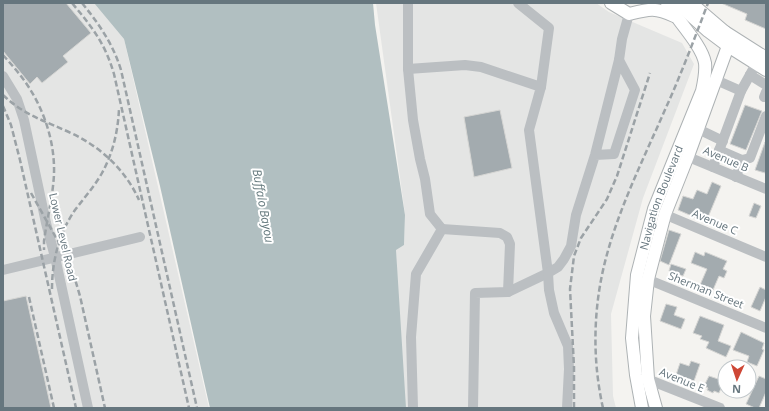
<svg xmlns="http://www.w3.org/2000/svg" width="769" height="411" viewBox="0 0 769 411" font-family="'Open Sans',sans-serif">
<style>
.built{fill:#e4e5e4}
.water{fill:#b1bfc1}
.building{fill:#a3abaf;stroke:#d5d5d3}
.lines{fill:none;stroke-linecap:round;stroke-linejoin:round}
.major-casing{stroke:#adb2b4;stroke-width:14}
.minor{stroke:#bbbfc2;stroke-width:10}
.major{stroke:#fff;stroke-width:12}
.rail{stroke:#9ba2a6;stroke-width:2.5;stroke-dasharray:6 3;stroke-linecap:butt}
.labels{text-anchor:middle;stroke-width:4;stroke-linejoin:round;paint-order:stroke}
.street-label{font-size:11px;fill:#66767e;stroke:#fff}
.water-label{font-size:12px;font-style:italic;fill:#62777b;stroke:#fff}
</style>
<rect width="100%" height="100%" fill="#f4f3f0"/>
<!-- built -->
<g class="built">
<path d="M3,3h91l30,36 85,369h-206z"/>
<path d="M376,3h220l13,9 73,31 12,21 -51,134 -32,116 2,82 3,12h-212l-7,-96 -1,-64 8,-3 1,-31z"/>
</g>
<!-- water -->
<path class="water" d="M94,3h279l2,22 30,190 -1,30 -8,5 10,158h-196l-50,-222 -36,-147z"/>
<!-- building -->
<g class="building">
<path d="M3,3h63l25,30 -28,23 5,6 -26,21 -5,-6 -7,7 -27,-33z"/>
<path d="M721,3h45v26l-21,-9 2,-6z"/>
<path d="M745,105l17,6 -16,39 -16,-6z"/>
<path d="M500,110l12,58 -38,9 -10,-60z"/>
<path d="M765,142l1,27 -1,4 -10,-3z"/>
<path d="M712,182l9,4 -15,36 -28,-12 5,-14 10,3 4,-9 10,4z"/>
<path d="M754,203l7,3 -5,12 -7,-2z"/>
<path d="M669,230l12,4 -12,31 -9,-4z"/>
<path d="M695,252l9,4 1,-4 22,9 -4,8 4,2 -3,7 -5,-2 -6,14 -13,-5 7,-16 -16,-6z"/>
<path d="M671,264l15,5 -3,7 -14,-5z"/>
<path d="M760,287l6,3v7l-6,14 -9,-4z"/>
<path d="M26,296l25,112h-48v-107z"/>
<path d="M666,304l11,3 -3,8 11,4 -4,10 -21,-8z"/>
<path d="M700,316l24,9 -6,16 13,5 -5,11 -20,-9 3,-6 -9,-3 2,-3 -9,-3z"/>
<path d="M741,332l23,11 -2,6 2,1 -7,16 -10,-4 2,-6 -16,-6z"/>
<path d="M691,361l9,3 -6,17 -18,-6 4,-12 9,3z"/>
<path d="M709,376l15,5 -5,12 -5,-2 -1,2 -6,-3 1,-2 -4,-2z"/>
<path d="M759,376l7,3v13l-7,16h-4l-9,-4z"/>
</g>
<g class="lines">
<!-- major casing -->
<g class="major-casing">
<g id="major">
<path d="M611,3l18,11c20,-5 26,-7 45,2"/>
<path d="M677,3l31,28 20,15 38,24"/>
<path d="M691,3l34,29 41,26"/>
<path id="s1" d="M642,408l-6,-33 -4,-37 5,-63 17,-66 48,-118c2,-9 4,-19 3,-28 -3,-18 -28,-43 -38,-60"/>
<path d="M656,408l-8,-29 -4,-63 4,-37 17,-65 23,-58 40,-110 -3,-14"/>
</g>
</g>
<!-- minor -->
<g class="minor">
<path d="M408,3v66l5,51 7,39 5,20 5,35 12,15"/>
<path d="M518,3l31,25 -8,59"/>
<path d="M619,60l3,-21 7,-25"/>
<path d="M408,69l57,-4 16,2 60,20 -12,43 19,143 -40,19 -33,1 -2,115"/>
<path d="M750,75l16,10"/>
<path d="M3,76l14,23 7,21 22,103 9,34 33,151"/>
<path d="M716,80l25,11 15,-27"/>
<path d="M766,92l-2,5h2"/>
<path d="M698,129l25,12"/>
<path d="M719,150l23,10"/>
<path d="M681,154l85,35"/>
<path d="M713,167l28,-76"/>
<path d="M736,177l6,-17 8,-2 16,-42"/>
<path d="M659,212l107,45"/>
<path d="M3,270l137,-33"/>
<path d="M642,277l124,51"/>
<path d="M642,377l78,31"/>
<path d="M413,408l-2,-71 5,-63 26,-45 58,4 7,4 3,7 -2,48"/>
<path d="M567,408l2,-39 -1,-23 -14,-33 -5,-23 -1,-17 10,-6 6,-8 7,-13 5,-31 19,-60 24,-95 16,30 -21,64 -19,1"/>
</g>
<!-- major -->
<use href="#major" class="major"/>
<!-- rail -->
<g class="rail">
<path d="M72,3c20,24 33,40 42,71l75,334"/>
<path d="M82,3c17,21 31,41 39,67l76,338"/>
<path d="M3,55c8,9 16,18 23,28 18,26 29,59 28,91 -1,22 -7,45 -10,67v9"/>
<path d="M3,95c22,21 43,26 70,39 29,14 53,37 66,66"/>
<path d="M3,106l8,19 9,35 56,248"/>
<path d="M31,193l28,50 15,33 6,20 25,112"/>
<path d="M52,289c0,-28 7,-56 23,-79 9,-12 19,-23 27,-37 11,-20 16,-42 17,-64"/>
<path d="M29,297l25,111"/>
<path d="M574,408v-41l-4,-78 4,-33 7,-18 26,-39 10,-23 33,-103"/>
<path d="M603,408c-11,-49 -10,-101 3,-150 13,-50 37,-98 58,-146 16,-35 30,-72 44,-109"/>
</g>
</g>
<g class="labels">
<!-- street labels -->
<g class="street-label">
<text transform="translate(726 159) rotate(23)" y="4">Avenue B</text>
<text dy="4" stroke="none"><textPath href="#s1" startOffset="215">Navigation Boulevard</textPath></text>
<text transform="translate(715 222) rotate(23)" y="4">Avenue C</text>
<text transform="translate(63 237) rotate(77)" y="4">Lower Level Road</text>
<text transform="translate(706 290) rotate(22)" y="4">Sherman Street</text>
<text transform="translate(682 380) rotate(22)" y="4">Avenue E</text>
</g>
<!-- water labels -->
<g class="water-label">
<text transform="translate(263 206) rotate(80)" y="4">Buffalo Bayou</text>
</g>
</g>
<!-- border -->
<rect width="769" height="411" fill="none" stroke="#66767e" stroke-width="8"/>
<!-- north arrow -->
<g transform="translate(737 379) rotate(183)"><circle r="19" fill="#ffffff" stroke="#c2c8cb"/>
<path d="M0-3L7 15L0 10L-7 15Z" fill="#ce4736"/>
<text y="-6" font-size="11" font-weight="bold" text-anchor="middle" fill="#66767e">N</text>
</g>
</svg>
